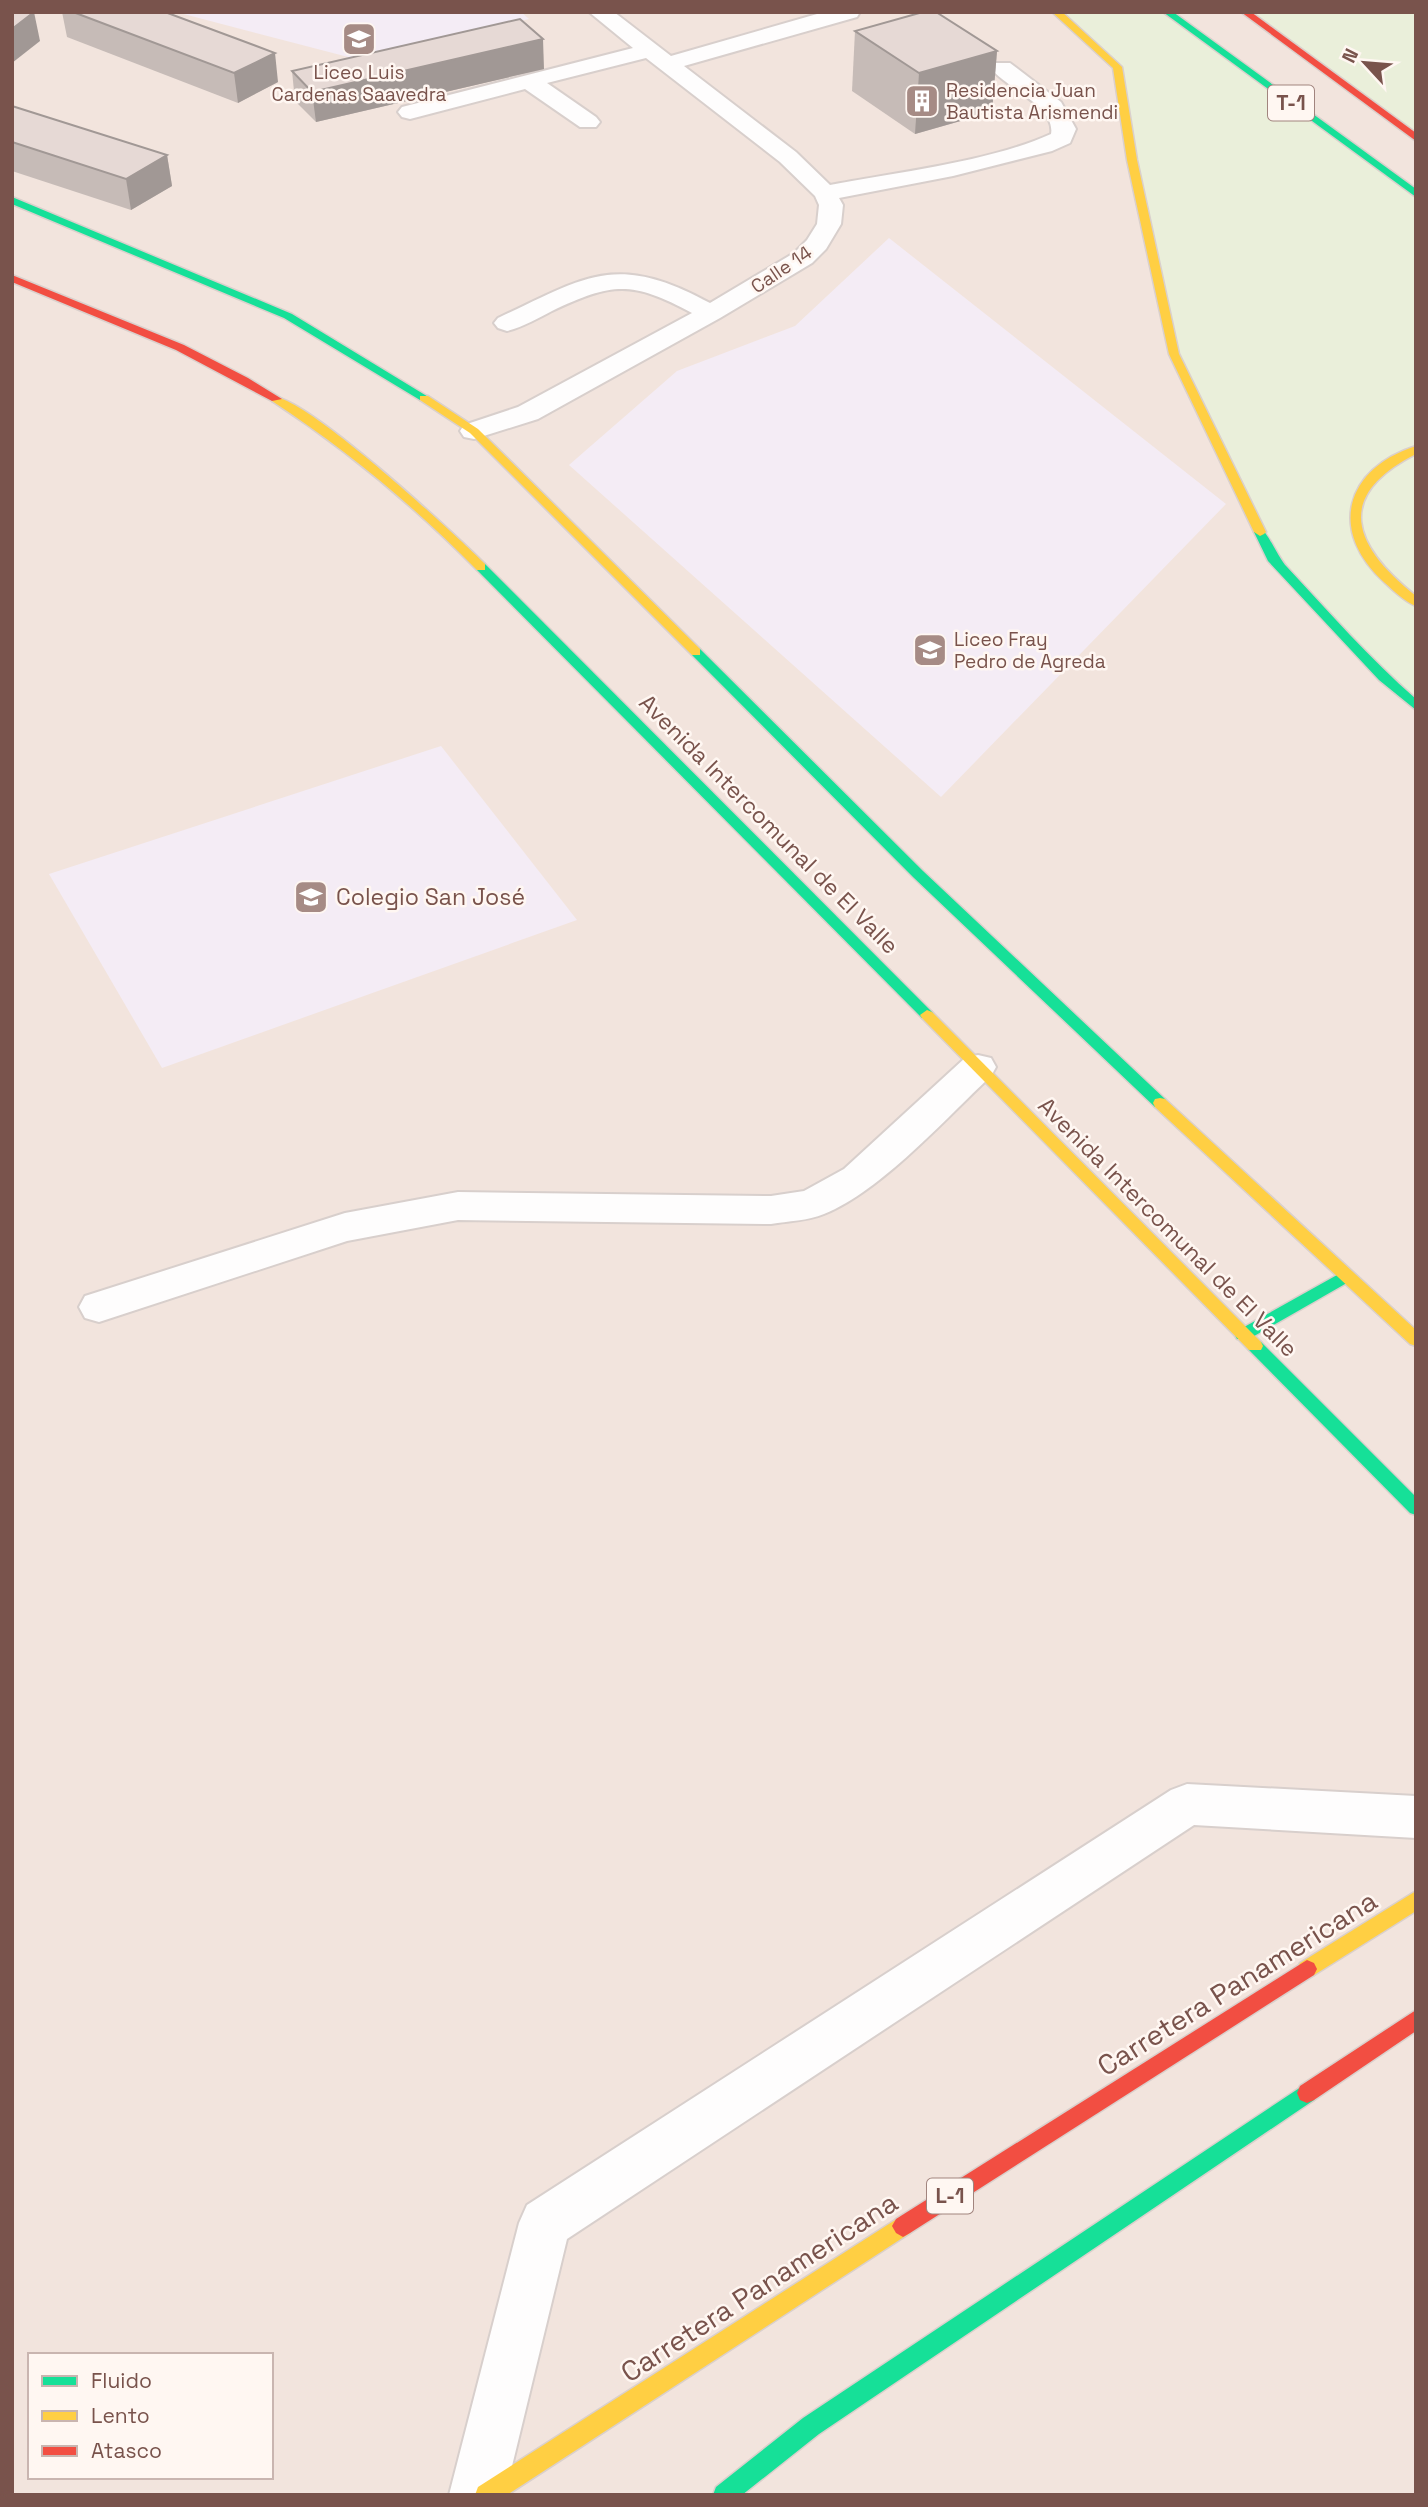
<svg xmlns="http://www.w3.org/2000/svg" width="1428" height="2507" viewBox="0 0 1428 2507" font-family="'Space Grotesk',sans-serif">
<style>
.residential{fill:#f2e4dd;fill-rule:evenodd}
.education{fill:#f4ecf5}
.green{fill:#eaefda}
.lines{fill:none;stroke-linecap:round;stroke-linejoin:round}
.lane-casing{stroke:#d8cfcc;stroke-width:4}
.street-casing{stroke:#d8cfcc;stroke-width:4}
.fast-casing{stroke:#dad0cc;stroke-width:3}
.slow-casing{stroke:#dad0cc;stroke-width:3}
.jam-casing{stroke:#dad0cc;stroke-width:3}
.lane{fill:#fefdfd;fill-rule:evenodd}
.street{fill:#fefdfd;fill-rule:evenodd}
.fast{fill:#16e098;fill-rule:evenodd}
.slow{fill:#ffcf43;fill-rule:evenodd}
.jam{fill:#f24e42;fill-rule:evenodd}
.wall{fill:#c6bbb7}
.shaded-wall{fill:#a19895}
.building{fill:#e6d9d5;stroke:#a19895;stroke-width:2}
.labels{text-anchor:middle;stroke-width:5;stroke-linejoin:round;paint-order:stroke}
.far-poi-label{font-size:19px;fill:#79534c;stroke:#fff7f2;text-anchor:start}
.far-street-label{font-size:19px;fill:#79534c;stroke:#fff7f2}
.shield{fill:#fff7f2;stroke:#a1847e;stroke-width:2}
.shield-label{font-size:21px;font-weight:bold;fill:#79534c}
.street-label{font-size:23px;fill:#79534c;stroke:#fff7f2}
.poi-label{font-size:23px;fill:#79534c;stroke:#fff7f2;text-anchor:start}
.near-street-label{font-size:28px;fill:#79534c;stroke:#fff7f2}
</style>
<rect width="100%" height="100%" fill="#f9f3ef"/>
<!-- residential -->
<path class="residential" d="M12,12h1404v2483h-1404zM30,2355h241v122h-241z"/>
<!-- education -->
<g class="education">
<path d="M176,12h345l8,7 -177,39z"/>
<path d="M889,238l337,266 -285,293 -372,-332 108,-94 118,-45z"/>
<path d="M441,746l136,174 -415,148 -113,-194z"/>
</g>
<!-- green -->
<g class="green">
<path d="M1056,12h111l249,182v512l-144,-148 -98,-204 -57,-287z"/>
<path d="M1245,12h171v126z"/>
</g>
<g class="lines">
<!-- lane casing -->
<g class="lane-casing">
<path id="lane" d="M1187,1784l229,12v42l-222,-13 -627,414 -62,256h-56l70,-272 8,-18 644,-415z"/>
</g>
<!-- street casing -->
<g class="street-casing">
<g id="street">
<path d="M589,12h25l57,44 153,-44h36l-3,5 -173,49 112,86 34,33c68,-13 159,-23 221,-51 5,-28 -46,-46 -60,-66l3,-5h16l51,39 15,27 -6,14 -18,8 -99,25 -114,22 4,7 -2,19 -15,25 -14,14 -92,55 -182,101 -64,20 -10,-2 -4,-6 4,-6 54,-18 174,-94c-60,-32 -79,-31 -140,-2 -14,7 -29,16 -45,20l-9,-3 -4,-5 4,-5c89,-42 118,-66 212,-15l84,-50 13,-13 10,-16 2,-19 -4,-9 -35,-34 -134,-104 -99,25 49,34 4,5 -4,5h-16l-55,-38 -115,30 -8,-2 -4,-5 4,-5 231,-59z"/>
<path d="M978,1055l13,3 5,9 -5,9c-46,43 -110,115 -167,138 -16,7 -36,7 -53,10l-313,-4 -111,21 -248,81 -14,-4 -6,-11 6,-11 260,-83 113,-21 313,4 33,-5 40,-22 121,-111z"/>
</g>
</g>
<!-- fast casing -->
<g class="fast-casing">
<g id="fast">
<path d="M1163,12h10l243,177v8z"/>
<path d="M12,197l280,117 138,84 -10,2 -136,-82 -272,-114z"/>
<path d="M1260,528c8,4 18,30 27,39 42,45 83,92 129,132v11l-37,-30 -111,-119 -14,-29z"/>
<path d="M481,563l4,1 447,448 2,3 -2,3h-10l-445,-448v-6z"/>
<path d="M696,648l4,1 223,222 242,228 2,4 -2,4h-10l-242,-230 -221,-222v-6z"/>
<path d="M1346,1270l6,2 2,4 -2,4 -103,59h-12l-2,-4 2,-4z"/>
<path d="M1255,1340l6,2 155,155v18l-6,-2 -161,-163 -2,-4 2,-4z"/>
<path d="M1307,2083l7,3 3,7 -3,7 -495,334 -77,61h-29l3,-8 87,-69z"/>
</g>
</g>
<!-- slow casing -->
<g class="slow-casing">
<g id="slow">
<path d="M1052,12h10l60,55 15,93 42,194 87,178 -2,2 -4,2 -6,-4 -85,-178 -42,-194 -14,-92z"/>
<path d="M420,396h8l50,33 222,220v6h-8l-222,-222 -50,-33z"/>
<path d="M272,397c31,-4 185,139 213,167v6h-8c-63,-64 -130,-120 -205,-169z"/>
<path d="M1416,446v8c-83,42 -63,92 0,142v10c-11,-4 -22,-15 -31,-23 -57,-51 -41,-114 31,-137z"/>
<path d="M927,1010l5,2 329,330 2,4 -2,4h-12l-327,-332 -2,-3z"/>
<path d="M1160,1098l5,1 251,231v16l-6,-2 -255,-237 -2,-4 2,-4z"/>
<path d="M1416,1891v20l-102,64 -7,3 -7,-3 -3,-6 3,-6z"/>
<path d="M903,2215l7,4 4,7 -4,7 -403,262h-32l3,-8z"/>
</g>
</g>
<!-- jam casing -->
<g class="jam-casing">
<g id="jam">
<path d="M1241,12h10l165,121v8z"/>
<path d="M12,275l172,70 64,33 34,21 -10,2 -96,-51 -164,-68z"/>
<path d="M1307,1960l7,3 3,6 -3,6 -404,258 -7,4 -7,-4 -4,-7 4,-7z"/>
<path d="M1416,2010v21l-102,69 -7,3 -7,-3 -3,-7 3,-7z"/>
</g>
</g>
<!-- lane -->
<use href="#lane" class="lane"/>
<!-- street -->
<use href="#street" class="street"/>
<!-- fast -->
<use href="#fast" class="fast"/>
<!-- slow -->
<use href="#slow" class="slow"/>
<!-- jam -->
<use href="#jam" class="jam"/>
</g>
<!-- wall -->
<g class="wall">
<path d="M62,12h103l113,70 -40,21 -171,-66z"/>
<path d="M855,31l142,20 -5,61 -77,22 -63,-43z"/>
<path d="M544,69l-228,53 -21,-21 -3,-30z"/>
<path d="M12,106l155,49 5,31 -41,24 -119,-39z"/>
</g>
<!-- shaded-wall -->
<g class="shaded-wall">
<path d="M34,12l6,29 -28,22v-34z"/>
<path d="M543,39l1,30 -228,53 -4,-30z"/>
<path d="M997,51l-5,61 -77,22 4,-61z"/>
<path d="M275,53l3,29 -40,21 -4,-30z"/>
<path d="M167,155l5,31 -41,24 -5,-31z"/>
</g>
<!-- building -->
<g class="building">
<path d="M12,12h22l-22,17z"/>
<path d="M73,12h92l110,41 -41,20z"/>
<path d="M923,12h13l61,39 -78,22 -64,-42z"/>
<path d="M520,19l23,20 -231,53 -20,-21z"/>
<path d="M12,106l155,49 -41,24 -114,-37z"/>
</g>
<!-- icons -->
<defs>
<g id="school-square" transform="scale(1.75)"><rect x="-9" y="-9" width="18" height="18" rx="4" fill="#a68b85" stroke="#fff7f2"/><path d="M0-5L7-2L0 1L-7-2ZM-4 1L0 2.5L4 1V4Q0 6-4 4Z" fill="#fff"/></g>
<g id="building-square" transform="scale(1.75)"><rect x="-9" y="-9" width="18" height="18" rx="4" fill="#a68b85" stroke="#fff7f2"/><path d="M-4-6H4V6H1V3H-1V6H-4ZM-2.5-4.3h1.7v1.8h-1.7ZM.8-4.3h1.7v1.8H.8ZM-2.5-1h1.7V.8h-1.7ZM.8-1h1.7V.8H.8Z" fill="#fff"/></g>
</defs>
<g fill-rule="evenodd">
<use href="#school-square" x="359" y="39"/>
<use href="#building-square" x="922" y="101"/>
<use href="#school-square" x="930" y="650"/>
<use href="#school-square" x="311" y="897"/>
</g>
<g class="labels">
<!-- far-poi labels -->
<g class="far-poi-label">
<text x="359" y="79" text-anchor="middle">Liceo Luis<tspan x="359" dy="22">Cardenas Saavedra</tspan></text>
<text x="946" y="97">Residencia Juan<tspan x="946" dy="22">Bautista Arismendi</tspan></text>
<text x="954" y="646">Liceo Fray<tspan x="954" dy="22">Pedro de Agreda</tspan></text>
</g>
<!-- far-street labels -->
<g class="far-street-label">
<text transform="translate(781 269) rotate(-34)" y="7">Calle 14</text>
</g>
<!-- shield labels -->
<g class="shield">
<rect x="1268" y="85.5" width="46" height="35" rx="5"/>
<rect x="927" y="2178.5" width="46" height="35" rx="5"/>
</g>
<g class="shield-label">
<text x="1291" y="110">T-1</text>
<text x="950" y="2203">L-1</text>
</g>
<!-- street labels -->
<g class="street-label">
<text transform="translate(769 824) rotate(45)" y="8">Avenida Intercomunal de El Valle</text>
<text transform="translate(1168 1227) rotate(45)" y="8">Avenida Intercomunal de El Valle</text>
</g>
<!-- poi labels -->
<g class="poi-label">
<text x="336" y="905">Colegio San José</text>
</g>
<!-- near-street labels -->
<g class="near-street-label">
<text transform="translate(1237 1983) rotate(-32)" y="10">Carretera Panamericana</text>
<text transform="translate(759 2287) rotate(-33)" y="10">Carretera Panamericana</text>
</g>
</g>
<!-- border -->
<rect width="1428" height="2507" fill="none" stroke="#79534c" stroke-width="28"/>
<!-- legend -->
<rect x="28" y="2353" width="245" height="126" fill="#fff7f2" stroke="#c9b5b0" stroke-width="2"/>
<rect x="42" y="2376" width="35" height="10" fill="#16e098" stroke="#c9b5b0" stroke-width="2"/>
<text x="91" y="2388" font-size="21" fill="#79534c">Fluido</text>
<rect x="42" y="2411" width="35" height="10" fill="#ffcf43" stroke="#c9b5b0" stroke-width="2"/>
<text x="91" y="2423" font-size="21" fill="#79534c">Lento</text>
<rect x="42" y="2446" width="35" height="10" fill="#f24e42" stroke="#c9b5b0" stroke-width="2"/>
<text x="91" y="2458" font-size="21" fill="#79534c">Atasco</text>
<!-- north arrow -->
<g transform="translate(1365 63) rotate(296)" stroke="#fff7f2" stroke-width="5" paint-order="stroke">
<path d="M0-5L12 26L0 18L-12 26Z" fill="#79534c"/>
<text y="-10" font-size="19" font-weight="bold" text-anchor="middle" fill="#79534c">N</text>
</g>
</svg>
